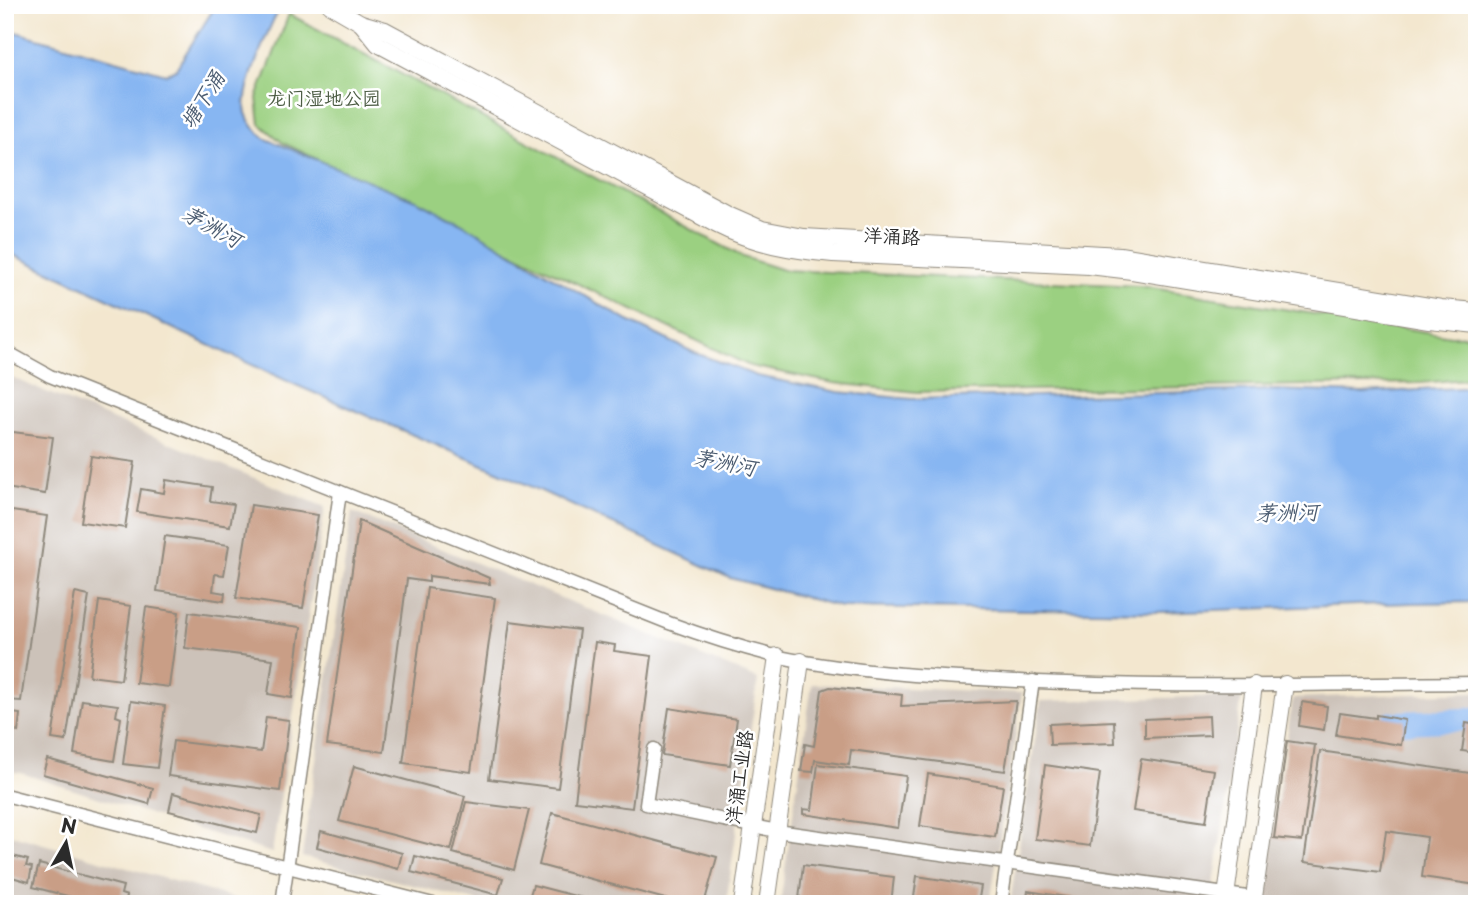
<svg xmlns="http://www.w3.org/2000/svg" width="1482" height="909" viewBox="0 0 1482 909" font-family="'Playpen Sans','LXGW WenKai TC',sans-serif">
<style>
.industrial{fill:#ccc2b9}
.green{fill:#9bd081;stroke:#637e56;stroke-width:2}
.water{fill:#87b6f2;stroke:#59708e;stroke-width:2}
.lines{fill:none;stroke-linecap:round;stroke-linejoin:round}
.river{stroke:#87b6f2;stroke-width:23}
.building{fill:#c99e86}
.minor-casing{stroke:#8f897d;stroke-width:15}
.tertiary-casing{stroke:#8f897d;stroke-width:18}
.minor{stroke:#fff;stroke-width:12}
.tertiary{stroke:#fff;stroke-width:16}
.labels{text-anchor:middle;stroke-width:5;stroke-linejoin:round;paint-order:stroke}
.park-label{font-size:19px;fill:#4d5d45;stroke:#fff}
.street-label{font-size:19px;fill:#2b2b2b;stroke:#fff}
.water-label{font-size:21px;font-style:italic;fill:#4b5c71;stroke:#fff}
</style>
<rect width="100%" height="100%" fill="#fff"/>
<filter id="ink" filterUnits="userSpaceOnUse"><feTurbulence type="fractalNoise" baseFrequency=".0143" numOctaves="2"/><feDisplacementMap in="SourceGraphic" scale="14" xChannelSelector="R" yChannelSelector="G"/><feConvolveMatrix kernelMatrix="1 2 1 2 8 2 1 2 1" color-interpolation-filters="sRGB"/></filter>
<filter id="wash" filterUnits="userSpaceOnUse"><feTurbulence type="fractalNoise" baseFrequency=".00686" numOctaves="4" result="noise"/><feDisplacementMap in="SourceGraphic" scale="28" xChannelSelector="R" yChannelSelector="G"/><feGaussianBlur stdDeviation="1.57" result="paint"/><feColorMatrix in="noise" values="0 0 0 0 0 0 0 0 0 0 0 0 0 0 0 0 0 1.4 0 .05"/><feComposite in="paint" operator="in"/></filter>
<g filter="url(#wash)">
<rect width="100%" height="100%" fill="#f3e7cf"/>
<!-- industrial -->
<g class="industrial">
<path d="M5,375l320,132 -53,346 -251,-80 -16,-2z"/>
<path d="M352,512l406,167 -32,225h-239l-185,-47z"/>
<path d="M812,684l210,9 -32,211h-210z"/>
<path d="M1477,692v212h-216l32,-206z"/>
<path d="M1242,696l-31,208h-201l31,-203z"/>
<path d="M5,833l249,71h-249z"/>
</g>
<!-- green -->
<path class="green" d="M289,14l454,243 40,13 357,16 311,50 26,-1v43l-57,5 -503,9 -83,-9 -84,-17 -467,-223 -23,-19 -3,-26z"/>
<!-- water -->
<path class="water" d="M216,5h64c-10,23 -40,85 -34,108 3,11 11,19 20,26l152,62 43,22 167,98 65,31 64,24 81,16 74,7 364,-9 86,3 115,-6v215l-65,1 -254,9 -317,-5 -111,-29 -228,-105 -206,-88 -291,-134v-222l161,45 10,-5z"/>
<g class="lines">
<!-- river -->
<path class="river" d="M1392,723l85,-4"/>
</g>
<g id="blocks">
<!-- building -->
<g class="building">
<path d="M5,431l48,6 -8,57 -40,-6z"/>
<path d="M91,456l44,6 -10,66 -44,-6z"/>
<path d="M166,480l46,7 -2,14 24,3 -4,22 -93,-14 4,-23 23,4z"/>
<path d="M251,505l67,10 -15,93 -67,-10z"/>
<path d="M5,510l42,6 -26,185 -13,-1 -1,8z"/>
<path d="M359,521l130,57 1,6 -61,-8v6l-22,-3 -23,173 -57,-7z"/>
<path d="M165,536l64,9 -5,30 -9,-1 -2,17 12,2 -1,8 -67,-10z"/>
<path d="M427,588l68,10 -24,174 -68,-9z"/>
<path d="M75,593l14,3 -23,145 -14,-2z"/>
<path d="M99,601l32,5 -10,74 -32,-4z"/>
<path d="M146,607l33,5 -10,75 -33,-4z"/>
<path d="M189,612l112,15 -9,71 -24,-4 5,-35 -88,-11z"/>
<path d="M510,621l69,9 -21,158 -69,-9z"/>
<path d="M595,642l20,3 -1,6 38,5 -20,152 -57,-7z"/>
<path d="M830,687l72,8 -1,11 115,-5 -11,70 -154,-21 -2,15 -34,-5 -2,12 -12,-1 4,-27 9,2 8,-56z"/>
<path d="M82,700l36,5 -2,11 5,2 -7,43 -40,-7z"/>
<path d="M131,701l34,5 -8,62 -34,-4z"/>
<path d="M1302,702l25,4 -3,24 -25,-4z"/>
<path d="M669,708l68,11 -7,46 -68,-10z"/>
<path d="M5,712l15,2 -2,18 -13,-4z"/>
<path d="M1340,713l36,5v-3l29,5 -4,25 -65,-10z"/>
<path d="M1209,716l1,19 -65,3v-19z"/>
<path d="M266,717l23,3 -9,71 -112,-15 5,-35 88,11z"/>
<path d="M1114,721l1,22 -65,2 -1,-21z"/>
<path d="M1466,723l11,2v28l-15,-2z"/>
<path d="M1287,741l28,4 -13,96 -28,-3z"/>
<path d="M1320,751l157,23v111l-55,-8 5,-40 -41,-6 -6,41 -76,-10z"/>
<path d="M47,759l106,29 -4,16 -106,-30z"/>
<path d="M1141,759l73,11 -8,52 -73,-11z"/>
<path d="M818,764l88,12 -8,52 -95,-14v-5l9,1z"/>
<path d="M1045,765l55,8 -10,73 -55,-7z"/>
<path d="M354,766l111,30 -14,54 -112,-29z"/>
<path d="M928,774l75,12 -8,51 -75,-11z"/>
<path d="M173,793l88,22 -4,18 -88,-22z"/>
<path d="M466,802l63,8 -15,60 -61,-17z"/>
<path d="M552,813l165,44 -13,47h-20l-145,-39z"/>
<path d="M321,831l81,22 -4,16 -81,-22z"/>
<path d="M5,854l23,6 -2,6 6,1 -3,15 -17,-5 -2,6 -5,-2z"/>
<path d="M415,856l88,22 -5,17 -87,-23z"/>
<path d="M39,864l84,22 -2,8 6,2 -2,8h-27l-65,-17z"/>
<path d="M803,865l91,12 -3,27h-57l-35,-5z"/>
<path d="M917,876l64,10 -3,18h-65z"/>
<path d="M533,885l69,18v1h-66l-8,-2z"/>
<path d="M1028,891l51,8 -1,5h-52z"/>
</g>
</g>
</g>
<g filter="url(#ink)">
<use href="#blocks" fill-opacity="0" stroke="#8f897d" stroke-width="2"/>
<g class="lines">
<!-- minor casing -->
<g class="minor-casing">
<g id="minor">
<path d="M5,351l45,25 619,247c35,13 70,24 106,33 84,18 177,22 263,26 146,6 293,2 439,1"/>
<path d="M654,749l-8,55 131,27 477,67"/>
<path d="M5,795l428,109"/>
<path d="M282,904l58,-412"/>
<path d="M1001,904l32,-223"/>
</g>
</g>
<!-- tertiary casing -->
<g class="tertiary-casing">
<g id="tertiary">
<path d="M330,5l31,18 24,7 343,184 34,15 42,8 316,18 321,53 36,3"/>
<path d="M361,23l17,21 339,181c37,19 75,25 116,29l256,12 43,5 297,49 48,5"/>
<path d="M742,904l35,-248"/>
<path d="M767,904l34,-243"/>
<path d="M1225,904l29,-219"/>
<path d="M1253,904l32,-220"/>
</g>
</g>
<!-- minor -->
<use href="#minor" class="minor"/>
<!-- tertiary -->
<use href="#tertiary" class="tertiary"/>
</g>
</g>
<g class="labels">
<!-- park labels -->
<g class="park-label">
<text x="324" y="105">龙门湿地公园</text>
</g>
<!-- street labels -->
<g class="street-label">
<text transform="translate(892 236) rotate(3)" y="7">洋涌路</text>
<text transform="translate(739 777) rotate(-82)" y="7">洋涌工业路</text>
</g>
<!-- water labels -->
<g class="water-label">
<text transform="translate(203 100) rotate(-58)" y="7">塘下涌</text>
<text transform="translate(212 227) rotate(29)" y="7">茅洲河</text>
<text transform="translate(725 463) rotate(11)" y="7">茅洲河</text>
<text transform="translate(1287 513) rotate(-1)" y="7">茅洲河</text>
</g>
</g>
<!-- margin -->
<rect width="1482" height="909" fill="none" stroke="#fff" stroke-width="28"/>
<!-- north arrow -->
<g transform="translate(66 843) rotate(9)" stroke="#ffffff" stroke-width="5" paint-order="stroke">
<path d="M0-5L12 26L0 18L-12 26Z" fill="#2b2b2b"/>
<text y="-10" font-size="19" font-weight="bold" text-anchor="middle" fill="#2b2b2b">N</text>
</g>
</svg>
